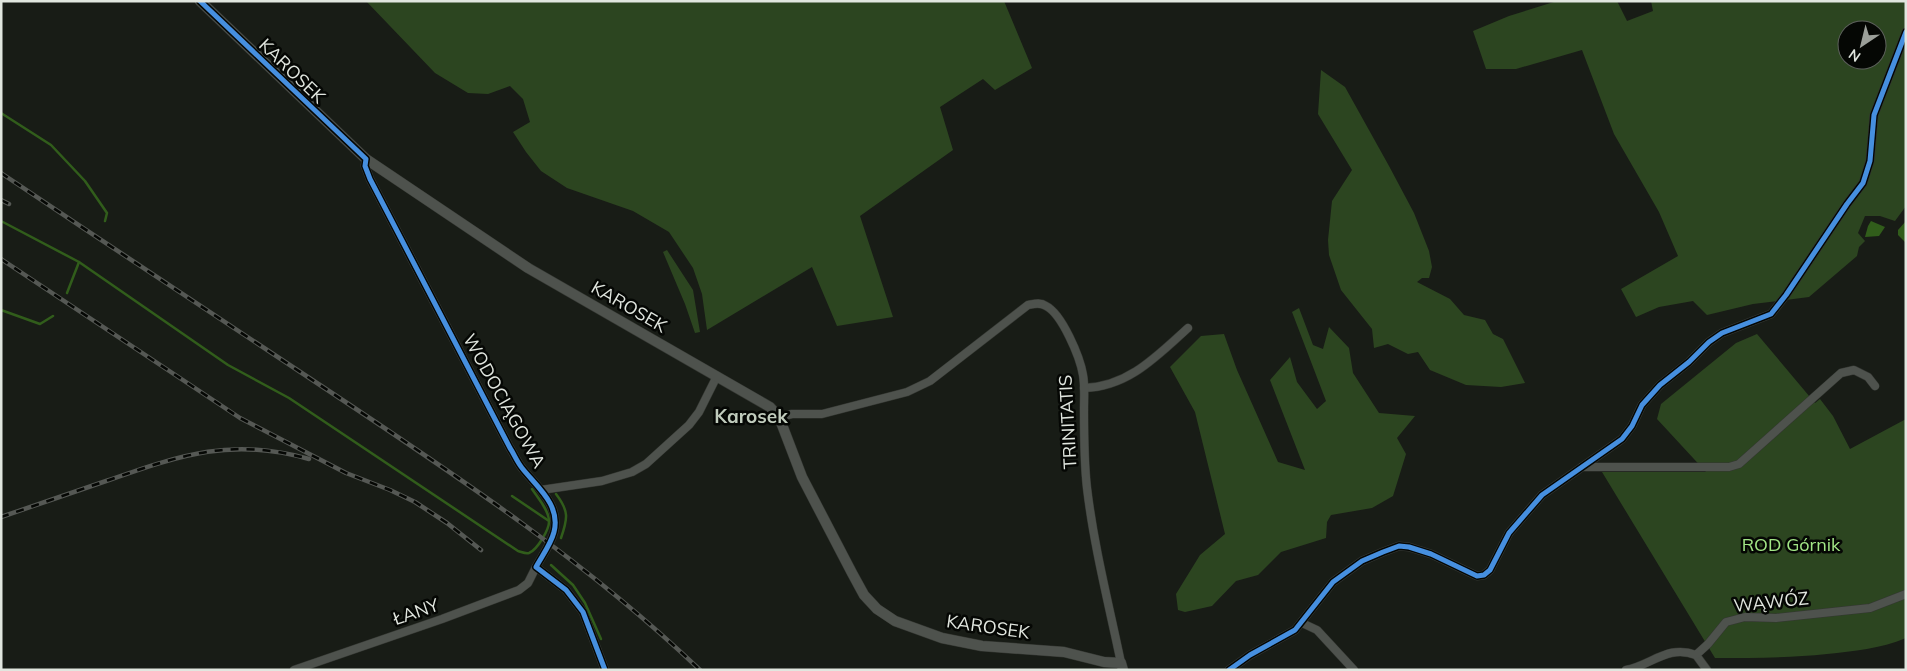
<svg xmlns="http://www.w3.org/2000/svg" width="1907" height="671" viewBox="0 0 1907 671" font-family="Mulish,sans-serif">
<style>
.green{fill:#2c4520;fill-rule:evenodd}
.water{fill:#315d1b}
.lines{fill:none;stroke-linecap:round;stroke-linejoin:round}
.stream{stroke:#315d1b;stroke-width:2.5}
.minor-casing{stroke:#343732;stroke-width:9}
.tertiary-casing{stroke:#343732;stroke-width:11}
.minor{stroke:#4e524d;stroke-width:8}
.tertiary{stroke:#4e524d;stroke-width:10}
.rail-casing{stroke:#555854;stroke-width:4.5}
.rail{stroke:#050704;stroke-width:2.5;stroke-dasharray:8;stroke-linecap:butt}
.cycleway-casing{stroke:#050704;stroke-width:8}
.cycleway{stroke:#468fdf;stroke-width:5}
.labels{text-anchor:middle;stroke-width:5;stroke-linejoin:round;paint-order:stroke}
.street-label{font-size:18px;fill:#e1e6df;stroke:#050704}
.park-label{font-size:18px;fill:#a2e686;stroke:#050704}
.neighbourhood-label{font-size:19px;font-weight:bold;fill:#c0cbbc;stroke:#050704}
</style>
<rect width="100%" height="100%" fill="#181c16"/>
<!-- green -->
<g class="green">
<path d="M366,1h638l28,67 -37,22 -12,-11 -43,28 13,43 -93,66 33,101 -56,9 -25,-59 -105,63 -5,-36 -9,-26 -24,-36 -36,-21 -66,-23 -26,-17 -15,-19 -13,-20 17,-10 -7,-23 -13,-13 -22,8 -20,-1 -33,-20z"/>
<path d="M1557,1h60l10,20 26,-10 -2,-10h255v205l-11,15 -15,-5h-15l-7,17 7,8 -6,6 -2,9 -48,41 -56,7 -46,11 -14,-14 -34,6 -23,10 -15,-28 57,-33 -19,-44 -45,-78 -32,-84 -66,19h-30l-13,-38 36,-15zM1847,30h30v30h-30z"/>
<path d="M1321,70l24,17 44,79 25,47 15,38 3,16 -3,11h-7l-5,4 33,17 14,16 21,5 8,14 10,5 22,44 -24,4 -35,-2 -36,-15 -12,-18 -10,2 -20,-10 -14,4 -2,-19 -31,-39 -12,-35 -1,-15 4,-39 20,-31 -34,-56z"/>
<path d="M667,250l26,40 7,42 -5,1 -10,-29 -22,-52z"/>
<path d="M1299,308l14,37 10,4 6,-22 20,21 4,25 26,40 36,3 -18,22 9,16 -13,42 -21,12 -41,7 -4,7 -1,16 -45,14 -23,23 -22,6 -24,25 -27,6 -7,-2 -2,-16 24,-39 25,-21 -30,-122 -25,-45 31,-31 23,-2 13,36 41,92 27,8 -35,-90 20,-23 7,25 20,27 9,-8 -34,-89z"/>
<path d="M1757,334l58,69 5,-4 13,17 17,33 56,-30v219c-26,11 -52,13 -79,16 -38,4 -74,4 -112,4l-113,-186h104l-49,-53 4,-15 75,-61z"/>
</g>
<!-- water -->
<g class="water">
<path d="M1871,221l14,6 -6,9 -14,1 3,-11z"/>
<path d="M1906,221v22l-8,-8v-5z"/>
</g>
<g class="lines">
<!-- stream -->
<g class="stream">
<path d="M1,113l50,32 34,36 22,32 -2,8"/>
<path d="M1,221l78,41 149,103 61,33 229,153c4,1 7,3 11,2 8,-3 21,-24 20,-33 -1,-11 -11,-22 -17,-31"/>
<path d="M67,293l12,-31"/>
<path d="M1,310l39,14 13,-8"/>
<path d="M556,494c13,17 12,24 5,44"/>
<path d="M512,496l37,25"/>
<path d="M551,565l22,20 12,18 16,36"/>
</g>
<!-- minor casing -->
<g class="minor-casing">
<g id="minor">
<path d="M366,159l-1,7 5,13 140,269c4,6 7,14 12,20 15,19 39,37 32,64 -3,12 -12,24 -18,35l30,23 17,22 22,58"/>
<path d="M1084,388c44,-1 73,-32 104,-60"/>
<path d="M779,417l13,-3h30l85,-22 23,-11 98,-76c6,-1 12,-3 18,1 16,8 34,51 37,69 2,11 1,23 1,34 0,26 0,53 3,79 7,59 22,117 34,175"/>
<path d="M1582,467h147l10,-3 102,-91 13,-3 14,7 7,9"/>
<path d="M541,490l61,-9 30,-9 14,-8 43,-39 10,-13 18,-36"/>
<path d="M1302,623l15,7 37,40"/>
<path d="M1696,655l11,15"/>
<path d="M294,670l148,-51 77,-29 9,-7 8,-16"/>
<path d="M1229,670l21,-15 45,-25 38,-48 29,-21 21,-9 16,-6 10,1 22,7 46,22 7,-1 6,-5 19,-37 33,-38 80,-56 10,-13 10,-21 18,-20 29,-23 20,-20 13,-9 49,-19 15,-19 61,-91 16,-21 7,-22 4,-46 32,-83"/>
<path d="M1626,670c26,-5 42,-26 70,-15l12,-11 18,-22 19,-5 31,1 94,-10 36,-14"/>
</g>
</g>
<!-- tertiary casing -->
<g class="tertiary-casing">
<path id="tertiary" d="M200,1l166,158 162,109 242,139 9,10 23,60 50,96 12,22 13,14 18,12 47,17 40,8 82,6 40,10 17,1 2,7"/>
</g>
<!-- minor -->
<use href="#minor" class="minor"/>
<!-- tertiary -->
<use href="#tertiary" class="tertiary"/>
<!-- rail casing -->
<g class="rail-casing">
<g id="rail">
<path d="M1,173c110,74 221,147 331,220 128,85 256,170 368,277"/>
<path d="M1,200l8,4"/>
<path d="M1,259l239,159 106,55 44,17 25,12 32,21 34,27"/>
<path d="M1,517c36,-12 72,-25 108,-37 72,-25 123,-43 200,-21"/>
</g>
</g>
<!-- rail -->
<use href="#rail" class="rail"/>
<!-- cycleway casing -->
<g class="cycleway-casing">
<g id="cycleway">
<path d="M200,1l166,158 -1,7 5,13 140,269c4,6 7,14 12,20 15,19 39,37 32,64 -3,12 -12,24 -18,35l30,23 17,22 22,58"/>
<path d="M1229,670l21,-15 45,-25 38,-48 29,-21 21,-9 16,-6 10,1 22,7 46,22 7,-1 6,-5 19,-37 33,-38 80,-56 10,-13 10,-21 18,-20 29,-23 20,-20 13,-9 49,-19 15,-19 61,-91 16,-21 7,-22 4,-46 32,-83"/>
</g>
</g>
<!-- cycleway -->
<use href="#cycleway" class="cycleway"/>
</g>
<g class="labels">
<!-- street labels -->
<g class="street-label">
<text transform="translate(292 71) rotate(44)" y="6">KAROSEK</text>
<text transform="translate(629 307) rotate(30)" y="6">KAROSEK</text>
<text transform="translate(504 401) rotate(61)" y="6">WODOCIĄGOWA</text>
<text transform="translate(1068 422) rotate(-93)" y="6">TRINITATIS</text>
<text transform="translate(1771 602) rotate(-6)" y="6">WĄWÓZ</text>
<text transform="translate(416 612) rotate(-19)" y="6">ŁANY</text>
<text transform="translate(988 627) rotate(8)" y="6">KAROSEK</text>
</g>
<!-- park labels -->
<g class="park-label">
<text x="1791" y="551">ROD Górnik</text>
</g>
<!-- neighbourhood labels -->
<g class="neighbourhood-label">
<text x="751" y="423">Karosek</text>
</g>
</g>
<!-- border -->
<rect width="1907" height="671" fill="none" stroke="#e1e6df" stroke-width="5"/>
<!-- north arrow -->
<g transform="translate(1862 45) rotate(215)"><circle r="24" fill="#050704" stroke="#5d605c"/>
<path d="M0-4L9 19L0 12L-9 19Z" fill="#9b9f99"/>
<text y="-8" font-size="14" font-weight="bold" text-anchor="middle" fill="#e1e6df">N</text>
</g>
</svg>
